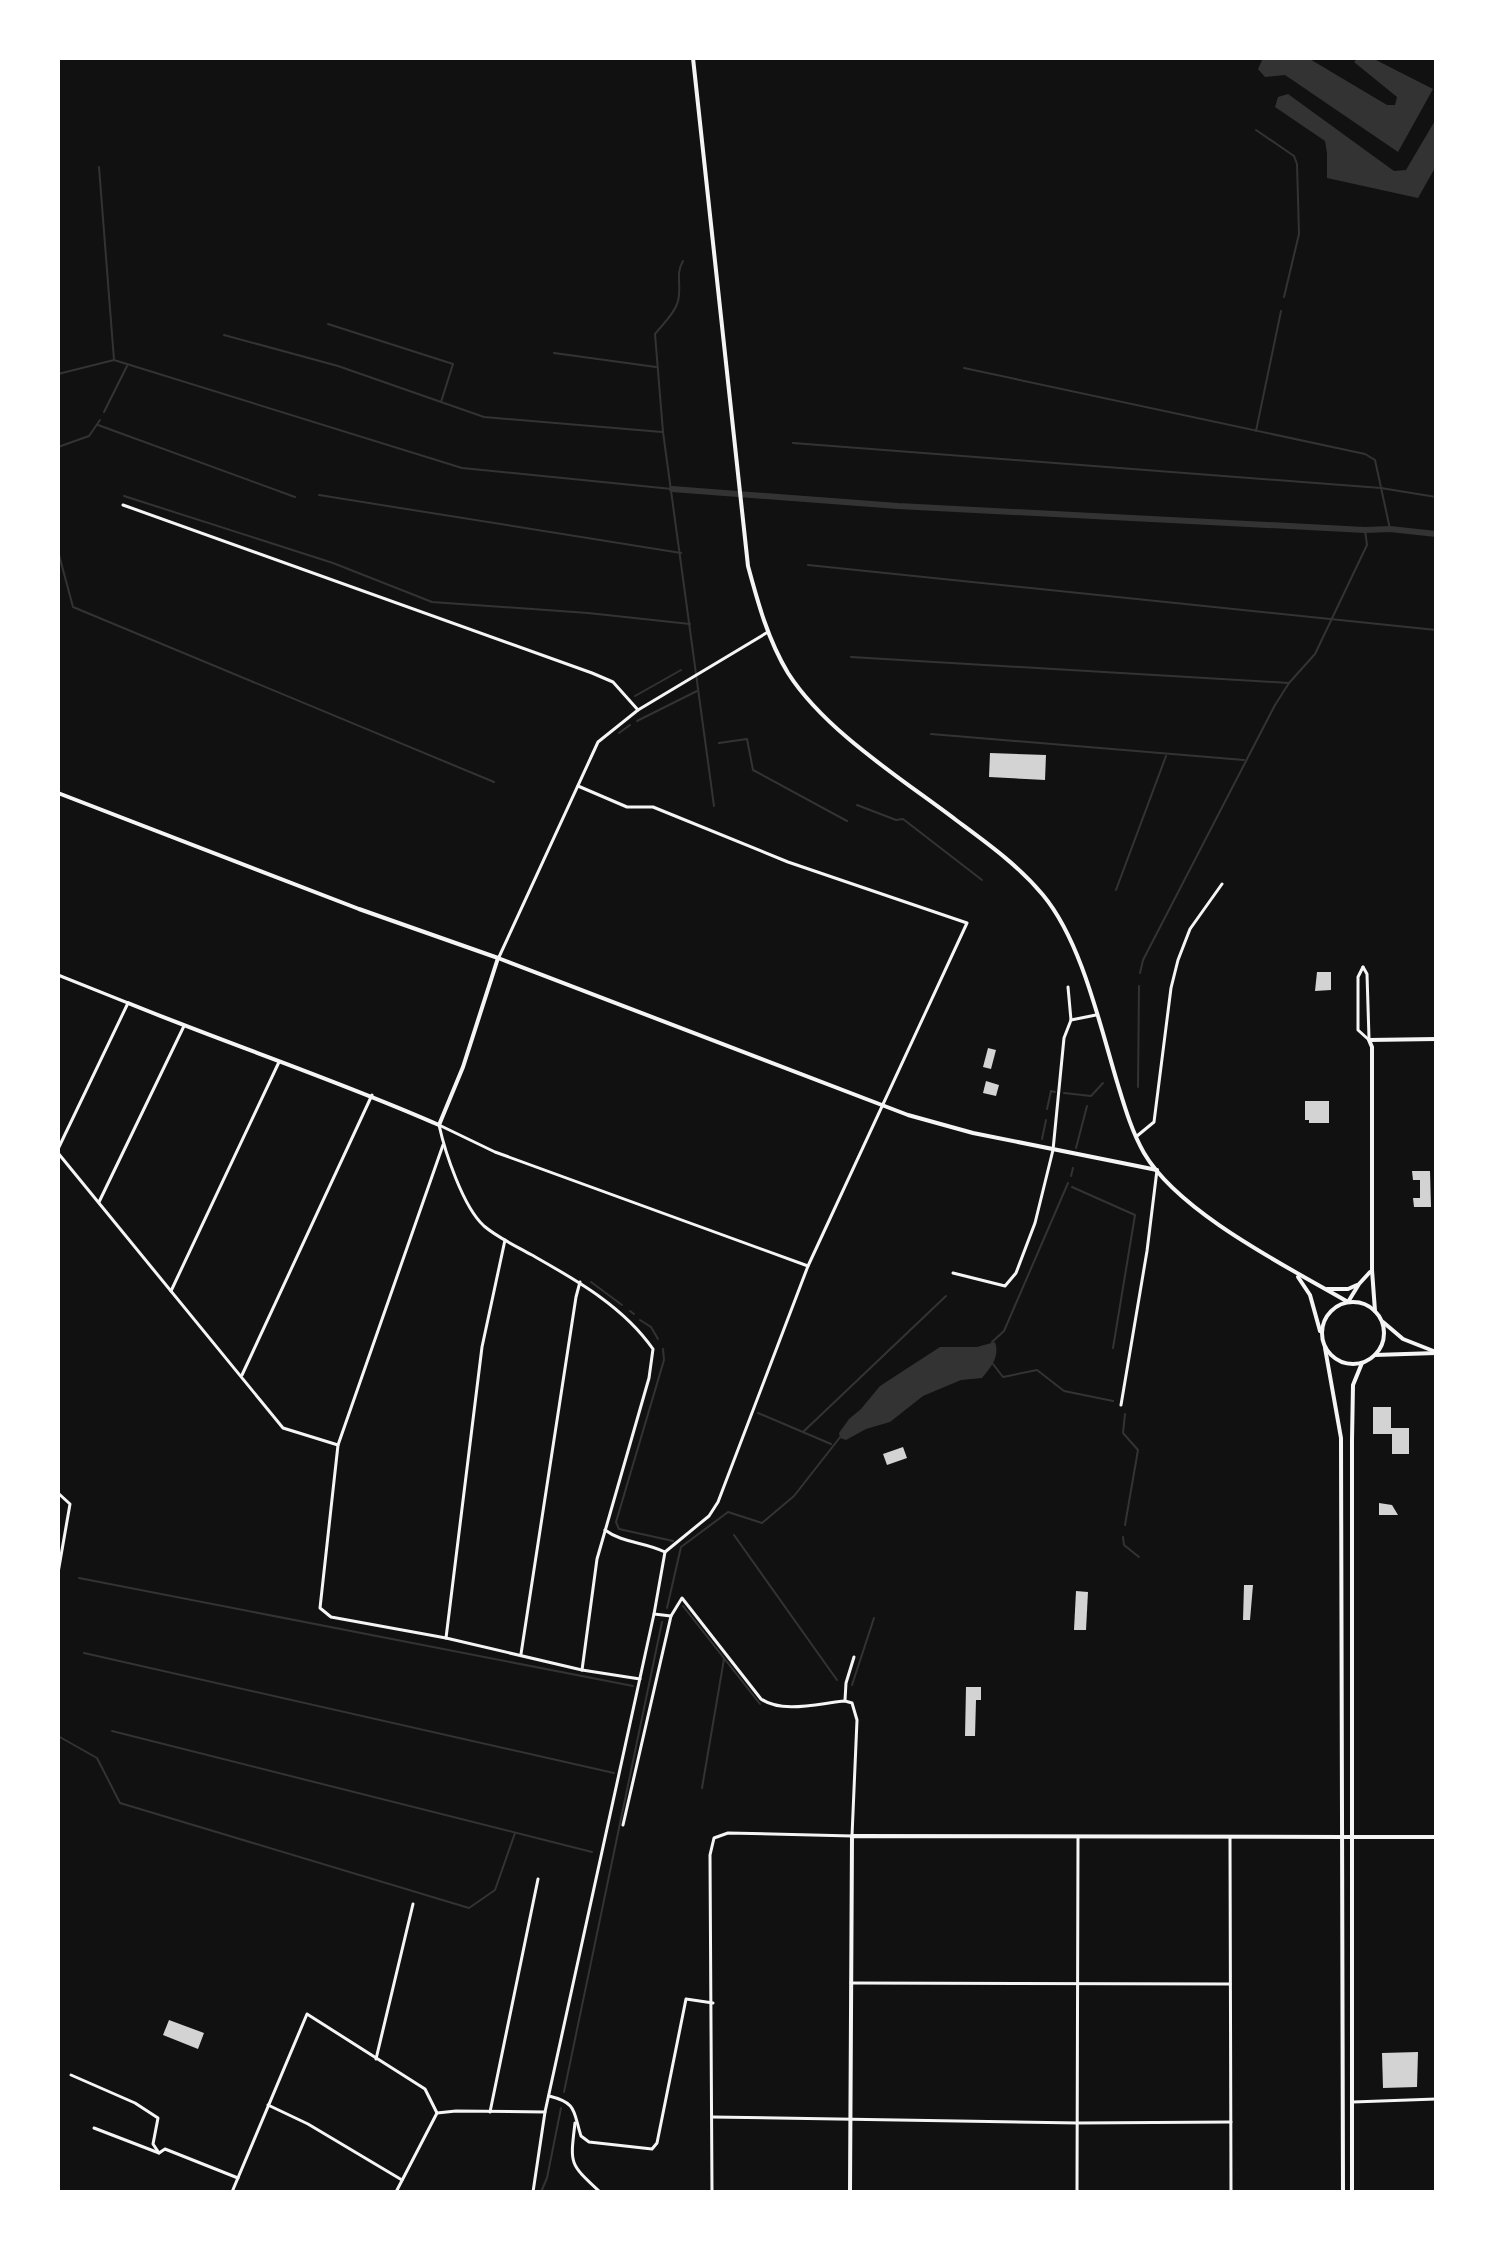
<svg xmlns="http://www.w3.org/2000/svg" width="1494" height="2250" viewBox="0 0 1494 2250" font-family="'Golos Text',sans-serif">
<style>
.water{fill:#333}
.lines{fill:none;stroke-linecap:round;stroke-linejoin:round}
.stream{stroke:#333;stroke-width:2}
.canal{stroke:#333;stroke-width:6}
.building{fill:#d3d3d3}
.minor{stroke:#f5f5f5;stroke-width:3}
.tertiary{stroke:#f5f5f5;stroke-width:4}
.secondary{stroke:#f5f5f5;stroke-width:4}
</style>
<rect width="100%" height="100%" fill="#111"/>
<!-- water -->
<g class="water">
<path d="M1263,58h45l79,47h8l2,-8 -43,-35 4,-4h14l61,31 -35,63 -113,-77 -20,2 -7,-8z"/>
<path d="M1288,94l106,77 12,-1 30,-51v47l-18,32 -91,-20v-25l-2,-12 -50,-34 3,-10z"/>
<path d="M995,1342c5,15 -4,25 -13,36l-21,2 -38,16 -33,26 -24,7 -20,11 -6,-2 -1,-5 10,-14 12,-10 19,-23 60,-39h37z"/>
</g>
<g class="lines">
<!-- stream -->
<g class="stream">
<path d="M1256,130l38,26 3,8 2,70 -15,63"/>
<path d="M99,167l15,193"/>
<path d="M683,261c-8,13 -1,25 -5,40 -3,12 -15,23 -23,33l8,98 51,374"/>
<path d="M328,324l125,40 -12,38"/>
<path d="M224,335l114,31 146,51 178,15"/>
<path d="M554,353l102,14"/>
<path d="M964,368l401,86 10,6 15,69"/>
<path d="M58,374l56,-14 348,108 210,21"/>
<path d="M104,412l23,-46"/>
<path d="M98,425l197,72"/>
<path d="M1256,431l25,-120"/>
<path d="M793,443l588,45 55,9"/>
<path d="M58,447l31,-11 11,-16"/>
<path d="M319,495l362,58"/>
<path d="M124,496l209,67 99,39 156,11 102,11"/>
<path d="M58,551l15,56 421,175"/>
<path d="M808,565l628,65"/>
<path d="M851,657l438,26"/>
<path d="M635,696l46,-26"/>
<path d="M637,721l60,-30"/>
<path d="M619,733l11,-8"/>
<path d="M931,734l313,26"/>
<path d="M719,743l28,-4 6,31 94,51"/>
<path d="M857,805l39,15 7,-1 79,61"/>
<path d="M1116,890l50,-134"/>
<path d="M1140,973l3,-13 132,-255 14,-22 26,-29 52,-109 -2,-15"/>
<path d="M1138,1087l1,-101"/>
<path d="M1064,1093l27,3 12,-13"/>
<path d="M1047,1109l4,-18 4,1"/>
<path d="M1042,1139l4,-19"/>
<path d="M1076,1148l11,-42"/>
<path d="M1071,1176l2,-8"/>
<path d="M1072,1187l63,28 -22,133"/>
<path d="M591,1282l31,23"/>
<path d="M630,1311l4,3"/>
<path d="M640,1320l11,7 7,12"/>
<path d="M992,1342l12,-11 64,-148"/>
<path d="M663,1349l1,11 -48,162 3,7 54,12"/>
<path d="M993,1364l10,13 34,-7 27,21 49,10"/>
<path d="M758,1413l73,31"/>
<path d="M1125,1414l-2,19 15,17 -13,75"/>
<path d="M803,1432l143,-136"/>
<path d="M734,1535l103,145"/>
<path d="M1123,1537l1,8 15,12"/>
<path d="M79,1578l554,108"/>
<path d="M683,1606l77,98"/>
<path d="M667,1608l14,-61 47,-35 34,11 32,-27 47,-60"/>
<path d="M84,1653l530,120"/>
<path d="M852,1685l22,-67"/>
<path d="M112,1731l480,121"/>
<path d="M58,1736l39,22 23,45 349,105 26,-18 20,-57"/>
<path d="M702,1788l22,-129"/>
<path d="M564,2092l98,-470"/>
<path d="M541,2192l6,-14 14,-70"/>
</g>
<!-- canal -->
<path class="canal" d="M672,489l226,17 467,24 25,-1 46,5"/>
</g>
<!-- building -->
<g class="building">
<path d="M990,753l56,2 -1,25 -56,-3z"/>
<path d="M1317,972h14v18l-16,1z"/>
<path d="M988,1048l8,2 -5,19 -8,-2z"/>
<path d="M986,1081l13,4 -3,11 -13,-3z"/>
<path d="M1305,1101h24v22h-20v-3h-4z"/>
<path d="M1412,1171h18l1,36h-17l-1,-9h7v-18h-7z"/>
<path d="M1373,1407h18v21h18v26h-17v-20h-19z"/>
<path d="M903,1447l4,11 -20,7 -4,-11z"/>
<path d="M1379,1503l13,2 6,10h-19z"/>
<path d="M1244,1585h9l-3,35h-7z"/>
<path d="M1076,1591l12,1 -2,38h-12z"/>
<path d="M966,1687h15v13h-5l-1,36h-10z"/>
<path d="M169,2020l35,13 -6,16 -35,-14z"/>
<path d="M1418,2052l-1,35 -34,1 -1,-35z"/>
</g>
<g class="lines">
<!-- minor -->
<g class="minor">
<path d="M123,505l469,168 21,9 25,28 130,-78"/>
<path d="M578,786l49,21h26l135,55 179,61 -159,343 -90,236 -9,14 -44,36"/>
<path d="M499,957l99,-215 40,-32"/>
<path d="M1363,967l-5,10v53l11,10"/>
<path d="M1363,967l4,7 2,64"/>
<path d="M58,975l70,28 -70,146"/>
<path d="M1071,1020l25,-5"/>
<path d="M439,1125c6,27 24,82 45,101 14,12 32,20 48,29 44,25 91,51 121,94l-4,29 -52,181 -15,111"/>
<path d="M439,1125l56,27 313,114"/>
<path d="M1137,1136l17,-14 17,-134 7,-28 12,-31 32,-45"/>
<path d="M443,1145l-105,300 -18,163 11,9 115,21 136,32 58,9"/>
<path d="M58,1153l225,275 55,17"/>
<path d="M99,1202l85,-176"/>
<path d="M953,1273l52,13 11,-13 19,-50 18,-73 11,-112 7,-18 -3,-33"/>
<path d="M171,1291l108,-229"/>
<path d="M242,1375l130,-280"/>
<path d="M1121,1405l26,-154 10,-81"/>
<path d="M58,1493l12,11 -12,69"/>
<path d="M654,1614l17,2 11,-18 79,101c22,15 59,4 84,2l7,2 5,17 -5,116 -124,-3 -14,5 -4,17 2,337"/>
<path d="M446,1638l36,-291 23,-107"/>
<path d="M521,1654l55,-357 4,-15"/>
<path d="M845,1700l1,-17 8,-26"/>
<path d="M623,1825l48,-209"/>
<path d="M1230,1838l1,354"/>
<path d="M851,1983l379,1"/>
<path d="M376,2059l37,-155"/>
<path d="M71,2075l64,28 23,15 -5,26 6,9"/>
<path d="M549,2096c29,7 24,16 32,40l8,6 63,7 5,-6 29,-144 27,4"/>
<path d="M1353,2102l83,-3"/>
<path d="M268,2105l40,19 94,56"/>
<path d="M490,2112l48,-233"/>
<path d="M437,2113l19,-2 89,1"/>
<path d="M712,2117l366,6 153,-1"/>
<path d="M575,2123c-5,42 -6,40 25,69"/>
<path d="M94,2128l65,25 6,-4 73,29"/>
<path d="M232,2192l75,-178 118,75 12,24"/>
<path d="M396,2192l41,-79"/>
<path d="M533,2192l12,-80 109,-498 11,-62c-20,-10 -43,-9 -60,-22"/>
<path d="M1077,2192l1,-354"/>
</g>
<!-- tertiary -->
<g class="tertiary">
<path d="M58,793l301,116 139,49 410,157 65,18 184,37"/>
<path d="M128,1003c103,42 209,77 311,122l24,-58 35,-109"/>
<path d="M1372,1270v-223l-3,-7 67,-1"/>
<path d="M850,2192l2,-356 491,1"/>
</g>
<!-- secondary -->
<g class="secondary">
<path d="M693,58l55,508c10,37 20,74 40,107 37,58 114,106 168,147 31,23 62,45 87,75 39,47 57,131 75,190 7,23 14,47 26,68 35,60 144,114 204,149"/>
<path d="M1372,1270l3,41"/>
<path d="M1298,1277l12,18 10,36"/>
<path d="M1327,1289h21l9,-4"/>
<circle cx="1353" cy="1333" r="31"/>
<path d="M1348,1302l11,-18 11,-12"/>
<path d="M1383,1322l20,17 33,13"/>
<path d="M1325,1348l16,90 2,754"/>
<path d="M1375,1355l61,-2"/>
<path d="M1343,1837h93"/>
<path d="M1352,2192v-752l1,-55 9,-22"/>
</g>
</g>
<!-- border -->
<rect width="1494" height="2250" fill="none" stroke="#ffffff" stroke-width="120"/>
</svg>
